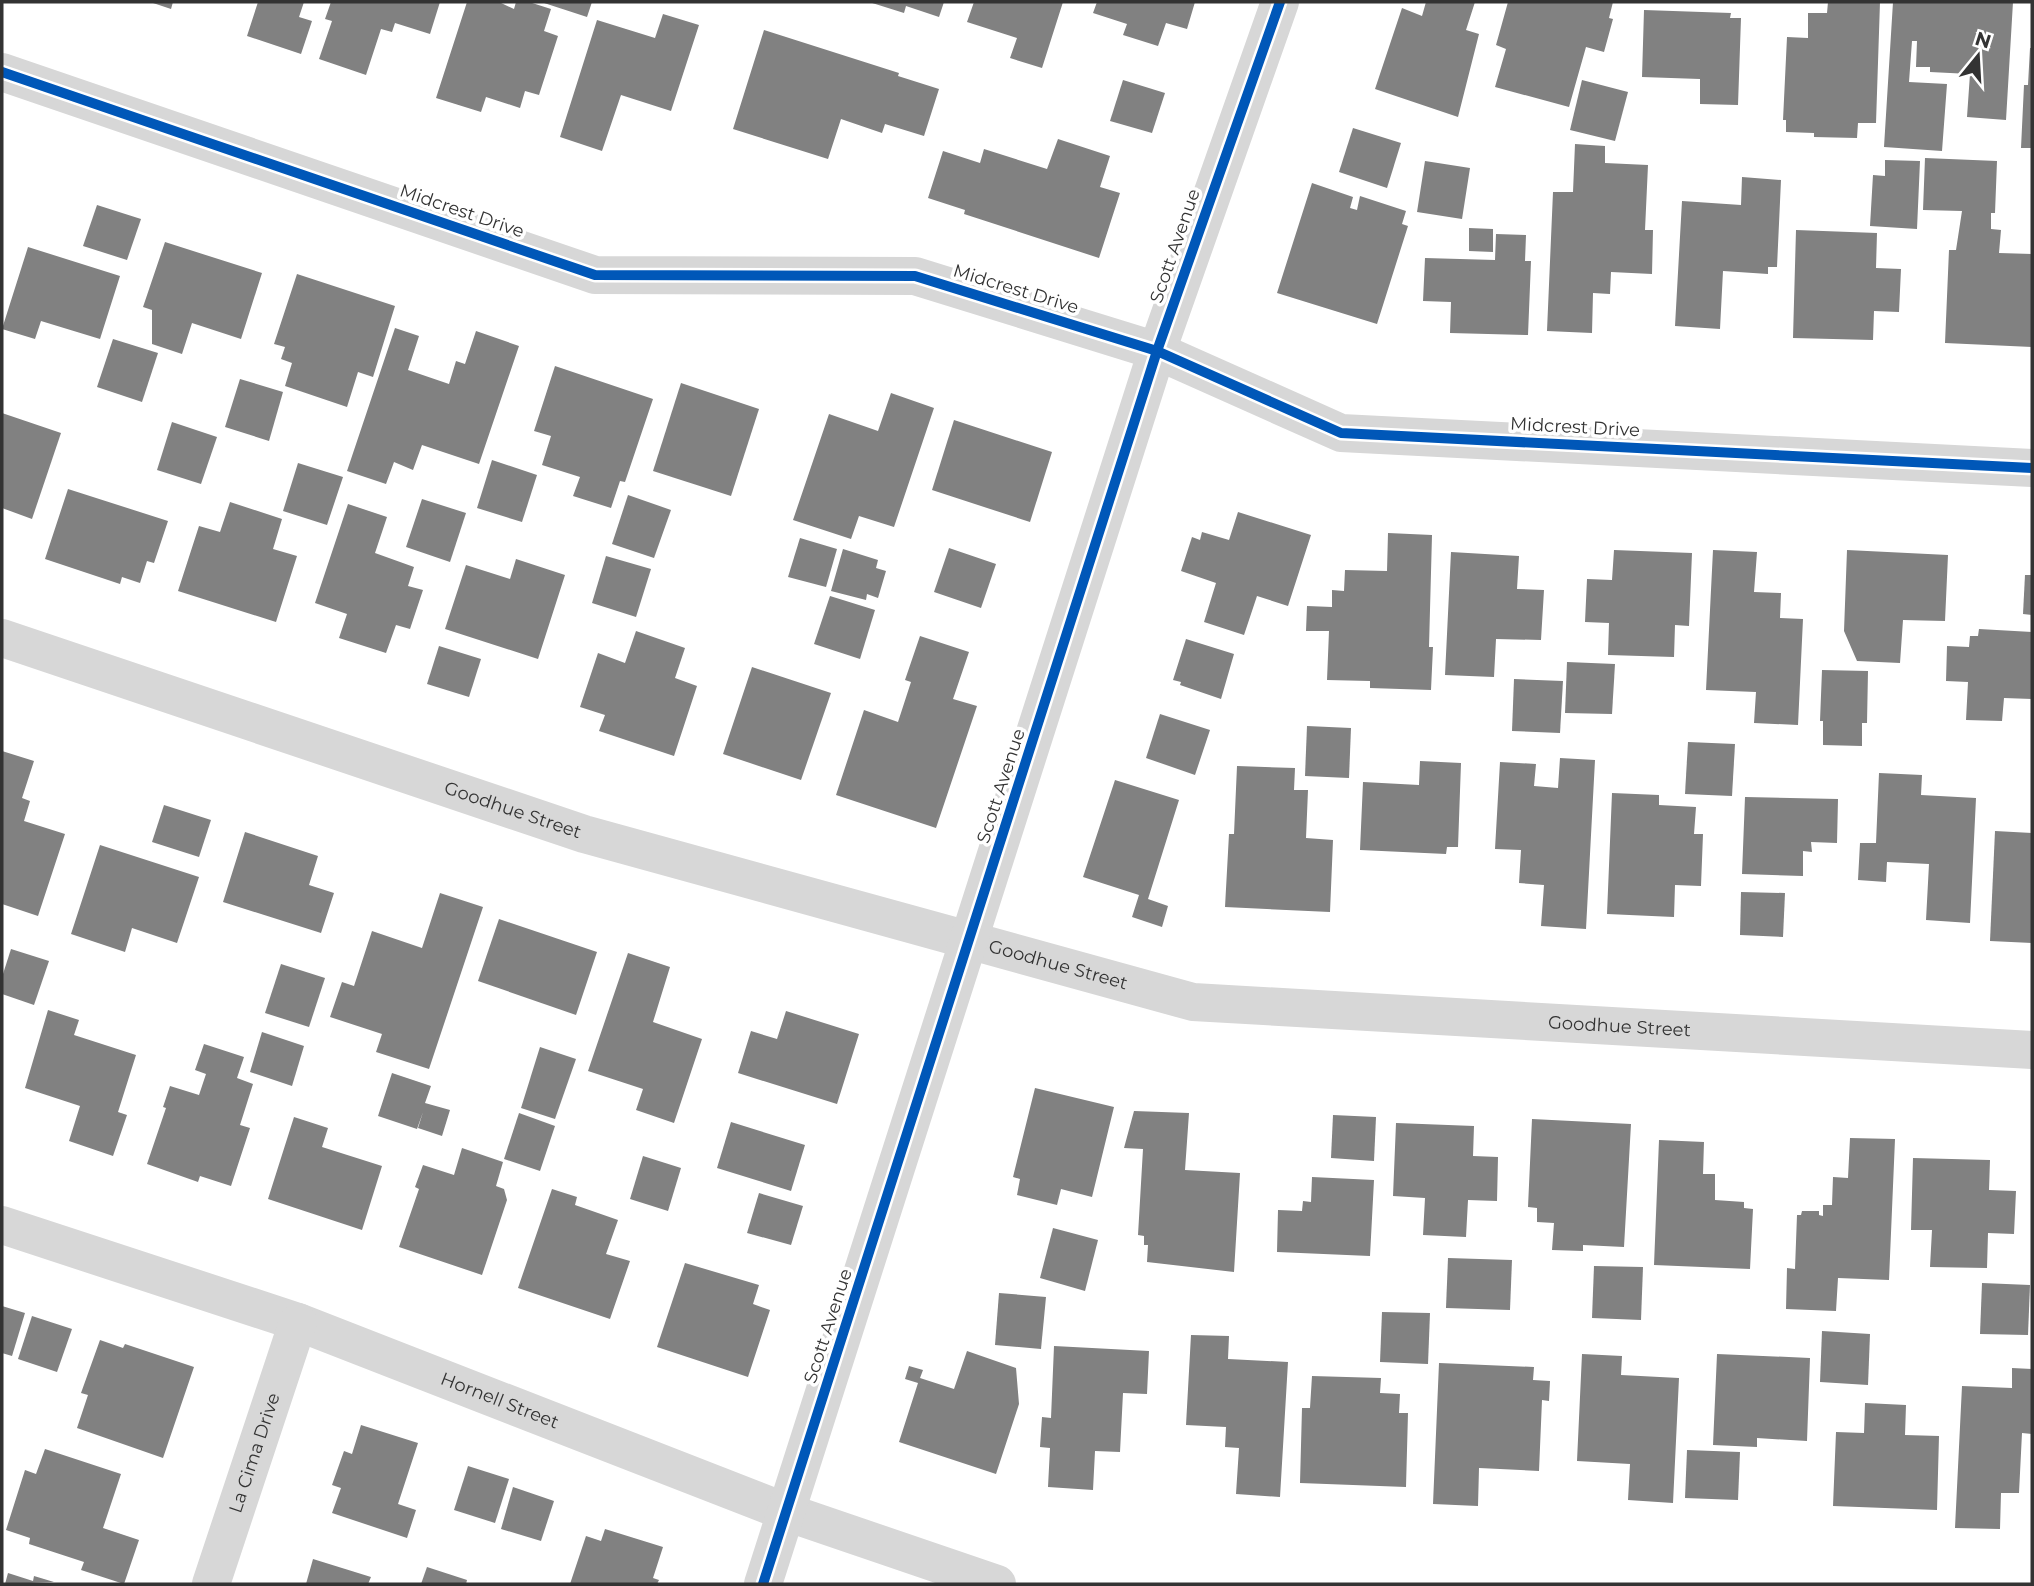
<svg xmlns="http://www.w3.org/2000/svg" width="2034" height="1586" viewBox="0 0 2034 1586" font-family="Montserrat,sans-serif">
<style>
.building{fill:#818181}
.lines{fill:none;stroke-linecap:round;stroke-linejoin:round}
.minor{stroke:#d7d7d7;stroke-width:38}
.tertiary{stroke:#d7d7d7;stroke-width:38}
.cycleway-casing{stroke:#fff;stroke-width:15}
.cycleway{stroke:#0057b8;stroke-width:10}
.labels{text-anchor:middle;stroke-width:7;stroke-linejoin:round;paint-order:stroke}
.street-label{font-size:18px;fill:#333;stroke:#fff}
</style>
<rect width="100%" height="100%" fill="#fff"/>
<!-- building -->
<g class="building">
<path d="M150,2h23l-2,7z"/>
<path d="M258,2h46l-5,15 13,4 -11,33 -54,-18z"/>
<path d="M331,2h109l-10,32 -35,-11 -3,9 -11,-3 -15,46 -47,-16 13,-38 -7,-2z"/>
<path d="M467,2h32l15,7 2,-7h13l22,7 -7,22 14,5 -19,59 -14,-4 -5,17 -34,-11 -5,15 -45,-14z"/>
<path d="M541,2h51l-5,15z"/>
<path d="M869,2h75l-5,15 -33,-11 -2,7z"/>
<path d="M974,2h89l-21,66 -32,-10 7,-20 -50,-16z"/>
<path d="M1097,2h98l-8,27 -21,-6 -8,23 -35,-11 4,-11 -34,-11z"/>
<path d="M1426,2h49l-9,28 13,4 -21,83 -83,-28 27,-81 20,8z"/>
<path d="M1508,2h105l-4,16 4,1 -9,33 -18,-5 -17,60 -74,-20 11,-38 -10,-4z"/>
<path d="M1828,2h52l-4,121h-18l-1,15 -43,-1v-4l-28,-1v-12h-3l4,-83 21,1v-25h19z"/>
<path d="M1893,2h120l-7,118 -39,-3 3,-43 -40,-2v-5h-14l1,-26h-5l-3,41 38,2 -5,67 -58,-4z"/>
<path d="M1644,10l87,3 -1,5h11l-3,87 -38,-1v-25l-58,-2z"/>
<path d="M663,14l36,11 -28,86 -50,-16 -19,56 -42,-14 37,-117 58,18z"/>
<path d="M764,30l135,43 -1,3 41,13 -15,47 -39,-12 -3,9 -41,-14 -13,40 -95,-30z"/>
<path d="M2030,48h2v100h-11l3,-63h4z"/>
<path d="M1123,80l42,13 -13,40 -42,-12z"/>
<path d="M1582,80l46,12 -13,49 -45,-11z"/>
<path d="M1353,128l48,15 -14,45 -48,-16z"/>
<path d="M1058,139l52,17 -10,31 20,6 -21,65 -135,-44 1,-4 -37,-12 15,-47 37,12 4,-14 63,20z"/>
<path d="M1575,144l30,2v17l43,2 -3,65h8l-1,44 -41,-2 -1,22 -17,-1 -1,40 -45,-2 6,-139h20z"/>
<path d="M1925,158l72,3 -2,52h-4v16l10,1 -2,23 33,1v93l-87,-4 4,-93h7l6,-39 -39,-1z"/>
<path d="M1885,160l35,1 -3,68 -47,-3 3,-51 12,1z"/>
<path d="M1425,161l45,7 -8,51 -45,-7z"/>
<path d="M1742,177l39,3 -4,87h-9v7l-45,-3 -3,58 -45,-3 7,-125 59,4z"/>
<path d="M1312,183l41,14 -3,11 7,2 3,-14 46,15 -4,13 6,2 -31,98 -100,-31z"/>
<path d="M97,205l44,14 -14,41 -44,-14z"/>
<path d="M1469,228l24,1v23l-24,-1z"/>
<path d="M1796,230l81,3 -1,35 25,1 -2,43 -25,-1 -1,29 -80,-2z"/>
<path d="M1496,234l30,1 -1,26h6l-3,74 -78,-2 1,-31 -28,-1 2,-43 70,2z"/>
<path d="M165,242l97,31 -21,66 -49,-16 -10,31 -30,-10v-34l-9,-3z"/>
<path d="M28,247l92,29 -20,63 -59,-18 -6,18 -33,-10z"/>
<path d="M297,274l98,32 -22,71 -15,-5 -11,35 -62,-21 7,-23 -11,-4 4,-12 -11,-3z"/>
<path d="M395,328l24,8 -11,34 41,14 7,-23 9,3 11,-33 43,15 -40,118 -57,-19 -9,25 -19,-8 -8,22 -39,-13z"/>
<path d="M113,339l45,14 -16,49 -45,-15z"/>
<path d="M555,366l98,33 -28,83 -5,-1 -9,27 -38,-12 7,-19 -38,-12 9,-29 -17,-5z"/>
<path d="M240,379l43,13 -14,49 -44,-14z"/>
<path d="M681,383l78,26 -28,87 -78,-25z"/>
<path d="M891,393l43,15 -40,119 -35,-11 -8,23 -58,-19 36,-106 49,17z"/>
<path d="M2,413l59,20 -29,86 -30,-11z"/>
<path d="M954,420l98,32 -22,70 -98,-32z"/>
<path d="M172,422l45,15 -16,47 -44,-14z"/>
<path d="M492,460l45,15 -15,47 -45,-14z"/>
<path d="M298,463l45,14 -16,48 -44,-14z"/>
<path d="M68,489l100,32 -14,42 -7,-2 -7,22 -18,-6 -2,7 -75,-25z"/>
<path d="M628,495l43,15 -17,48 -42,-14z"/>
<path d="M422,499l44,14 -16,49 -44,-15z"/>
<path d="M230,502l52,17 -9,30 24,7 -21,66 -98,-31 21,-65 21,6z"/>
<path d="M348,504l39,13 -12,36 39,14 -6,19 15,4 -13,39 -14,-4 -10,28 -47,-15 8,-24 -32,-11z"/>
<path d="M1238,512l73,23 -23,71 -31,-10 -13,39 -40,-13 12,-39 -35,-12 11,-34 8,3 2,-8 27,8z"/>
<path d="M1388,533l44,2 -3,112h4l-2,43 -61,-2v-7l-43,-1 2,-49h-23l1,-25 25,1v-17l12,1 1,-21 42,1z"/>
<path d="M800,538l37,11 -11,38 -38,-10z"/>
<path d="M949,548l47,16 -15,44 -47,-16z"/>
<path d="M843,549l35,11 -2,8 10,3 -8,27 -11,-4 -1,6 -35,-9z"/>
<path d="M1614,550l78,3 -3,73 -14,-1 -1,32 -66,-2 1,-32 -24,-1 2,-43 25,1z"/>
<path d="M1713,550l44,2 -3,40 27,1 -1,25 23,1 -5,106 -44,-2 2,-31 -50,-2z"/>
<path d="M1847,550l101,5 -3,66 -42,-1 -3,43 -43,-2 -13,-30z"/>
<path d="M1451,552l68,4 -2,33 27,1 -3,50 -45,-1 -2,38 -49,-2z"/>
<path d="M606,556l45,13 -15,48 -44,-14z"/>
<path d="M516,559l49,16 -27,84 -93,-30 21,-64 44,14z"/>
<path d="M2025,575h7v40l-9,-1z"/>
<path d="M830,596l45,14 -15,49 -46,-15z"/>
<path d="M1979,629l53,3v67l-28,-1 -2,23 -36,-1 2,-38 -22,-1 1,-35 22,1 1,-11h8z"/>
<path d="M636,631l49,17 -10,30 22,8 -23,70 -75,-25 6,-16 -25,-8 18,-54 27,10z"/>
<path d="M920,636l49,16 -16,47 24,7 -41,122 -100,-33 28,-85 34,12 13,-40 -6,-2z"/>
<path d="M1186,639l48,15 -13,45 -41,-14 1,-3 -8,-2z"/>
<path d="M439,646l42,13 -12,38 -42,-13z"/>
<path d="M1567,662l48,2 -3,50 -47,-1z"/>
<path d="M752,667l79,26 -30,87 -78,-26z"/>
<path d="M1822,670l46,1 -1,52h-5v23l-39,-1v-24h-3z"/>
<path d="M1514,679l49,2 -3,52 -48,-2z"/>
<path d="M1160,714l50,16 -15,45 -49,-17z"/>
<path d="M1307,726l44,2 -2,50 -44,-2z"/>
<path d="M1688,742l47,2 -3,52 -47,-2z"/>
<path d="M2,751l32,10 -12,37 8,3 -6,20 41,13 -27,82 -36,-12z"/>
<path d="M1560,758l35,2 -9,169 -45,-3 3,-41 -25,-2 2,-33 -26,-1 5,-87 36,2 -2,22 24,2z"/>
<path d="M1420,761l41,2 -3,84h-11l-1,7 -86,-4 3,-68 56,3z"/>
<path d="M1237,766l58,2 -1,22h14l-2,48 27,2 -3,72 -105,-5 4,-73h5z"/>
<path d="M1879,773l43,2 -1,20 55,3 -6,125 -44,-3 3,-56 -42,-2 -1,20 -28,-2 2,-37h16z"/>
<path d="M1115,780l64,20 -31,99 20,7 -6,21 -30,-10 7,-22 -56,-18z"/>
<path d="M1612,793l47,2v10l37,2 -2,27h9l-2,52 -26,-1 -1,32 -67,-3z"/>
<path d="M1745,797l93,2 -1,44 -26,-1 1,10 -9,-1v25l-61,-2z"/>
<path d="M164,805l47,15 -12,37 -47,-15z"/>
<path d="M1995,831l37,2v110l-42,-2z"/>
<path d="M245,832l73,24 -9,29 25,8 -13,40 -98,-31z"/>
<path d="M100,845l99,32 -22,66 -45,-15 -7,24 -54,-18z"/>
<path d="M1741,892l44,1 -2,44 -43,-2z"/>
<path d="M440,893l43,14 -54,162 -53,-17 6,-18 -52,-17 12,-35 12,4 18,-55 50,17z"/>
<path d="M499,919l98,33 -21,63 -98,-34z"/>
<path d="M11,949l38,12 -15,44 -32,-11v-17z"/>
<path d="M628,953l42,14 -17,55 49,17 -28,84 -38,-13 7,-21 -55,-18z"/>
<path d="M281,964l44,14 -16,49 -44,-14z"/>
<path d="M48,1010l31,10 -5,15 62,20 -18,57 9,3 -14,41 -44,-15 11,-35 -55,-18z"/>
<path d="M786,1011l73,23 -22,70 -99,-31 13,-42 26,8z"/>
<path d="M262,1032l42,14 -12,40 -42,-14z"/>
<path d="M204,1044l40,13 -7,21 16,6 -13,41 10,3 -19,58 -31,-10 -2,6 -51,-18 19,-56 -3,-1 7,-21 29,9 7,-21 -11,-4z"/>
<path d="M540,1047l36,12 -21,60 -34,-11z"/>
<path d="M392,1073l39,13 -6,17 25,7 -8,26 -24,-8 5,-16 -6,17 -39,-13z"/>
<path d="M1035,1088l79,19 -22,90 -31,-8 -4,16 -40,-10 3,-16 -7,-2z"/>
<path d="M1134,1111l55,2 -4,57 55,3 -6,99 -87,-10 1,-17h-4v-9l-6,-1 5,-86 -19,-1z"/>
<path d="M519,1113l36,13 -15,45 -36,-12z"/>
<path d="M1333,1115l43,2 -2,44 -43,-3z"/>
<path d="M294,1117l34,11 -6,19 60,19 -20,64 -94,-31z"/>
<path d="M1532,1119l99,5 -7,123 -41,-2v6l-31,-1 2,-27 -17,-1v-14l-9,-1z"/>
<path d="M731,1122l74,23 -14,46 -74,-23z"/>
<path d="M1396,1123l78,3 -1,30 25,1 -1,44 -29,-1 -2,37 -43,-2 2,-37 -32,-2z"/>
<path d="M1850,1138l45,1 -6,141 -51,-2 -2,33 -50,-2 1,-41 8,1 2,-54h4l1,-4h17v4l4,1v-11h9l1,-28 15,1z"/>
<path d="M1659,1140l45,2 -1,32h12v26l29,2v6l9,1 -3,60 -96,-4z"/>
<path d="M462,1148l41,14 -7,24 8,3 3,11 -25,75 -83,-28 20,-58 -4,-2 8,-22 31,10z"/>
<path d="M643,1156l38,12 -13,43 -38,-12z"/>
<path d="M1913,1158l77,2 -1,30 27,1 -2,43 -26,-1 -1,35 -57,-1 2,-37h-21z"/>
<path d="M1312,1177l62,3 -4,76 -93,-4 1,-42 24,1 1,-10 8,1z"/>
<path d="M552,1189l25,8 -2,8 43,15 -12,34 24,7 -20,58 -92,-31z"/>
<path d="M759,1193l44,13 -12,39 -44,-12z"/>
<path d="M1053,1228l45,12 -13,51 -45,-13z"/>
<path d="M1448,1258l64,2 -2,50 -64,-2z"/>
<path d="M685,1263l74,22 -6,19 17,6 -22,67 -91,-30z"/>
<path d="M1594,1266l49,1 -2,53 -49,-2z"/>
<path d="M1982,1283l48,2 -2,50 -48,-1z"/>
<path d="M999,1293l47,4 -5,52 -46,-4z"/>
<path d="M2,1306l23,7 -13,43 -10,-3z"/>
<path d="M1382,1312l48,1 -2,51 -48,-2z"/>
<path d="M32,1316l40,13 -15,43 -39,-13z"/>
<path d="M1822,1331l48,3 -2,51 -48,-3z"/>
<path d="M1191,1335l38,1 -1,23 60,3 -8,135 -44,-3 3,-46 -14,-1 1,-20 -40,-2z"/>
<path d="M100,1340l23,8 2,-4 69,23 -31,91 -86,-30 11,-33 -7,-2z"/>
<path d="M1054,1346l95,5 -2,43 -24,-1 -3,59 -25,-1 -2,39 -45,-3 2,-39 -10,-1 2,-30 9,1z"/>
<path d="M967,1351l49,17 3,36 -23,70 -97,-32 19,-59 -13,-4 4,-13 14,4 -3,8 34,11z"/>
<path d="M1582,1354l40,2 -1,19 58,3 -6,125 -45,-3 2,-36 -53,-3z"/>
<path d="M1717,1354l93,4 -3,83 -50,-3v9l-44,-2z"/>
<path d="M1439,1363l95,4 -1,13 17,1 -1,20 -7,-1 -3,71 -60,-3 -1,38 -45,-2z"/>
<path d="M2012,1368l20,1v65l-10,-1 -3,60h-18l-1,36 -45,-1 7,-142 50,2z"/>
<path d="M1312,1376l69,2 -1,15 20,1 -1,19h9l-2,74 -106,-4 2,-75h8z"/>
<path d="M1865,1403l41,2 -1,30 34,1 -2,74 -104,-4 3,-74 28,1z"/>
<path d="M361,1425l57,18 -20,61 18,6 -9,28 -75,-25 9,-25 -9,-3 12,-34 8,3z"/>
<path d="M45,1449l76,25 -18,54 36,12 -15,44 -43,-14 3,-8 -55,-18 1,-6 -24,-8 19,-60 11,4z"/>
<path d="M1687,1450l53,2 -2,48 -53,-2z"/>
<path d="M468,1466l41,13 -14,44 -41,-13z"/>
<path d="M513,1487l41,14 -13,40 -40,-12z"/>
<path d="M605,1529l58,18 -10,31 6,2 -2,4h-87l16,-48 15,5z"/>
<path d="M313,1559l58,18 -3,7h-62z"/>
<path d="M427,1567l40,13 -1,4h-45z"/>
<path d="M8,1573l25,8 1,-5 20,6 -49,2z"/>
</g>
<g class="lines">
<!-- minor -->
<g class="minor">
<path d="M2,72l593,203 320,1 242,75 184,82 691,35"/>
<path id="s1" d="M2,638l582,196 609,168 839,48"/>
<path id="s2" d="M2,1225l296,97 488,190 211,72"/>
<path id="s3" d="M211,1584l87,-262"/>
</g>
<!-- tertiary -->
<path class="tertiary" d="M763,1584l394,-1233 123,-349"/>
<!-- cycleway casing -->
<g class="cycleway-casing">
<g id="cycleway">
<path d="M2,72l593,203 320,1 242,75 184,82 691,35"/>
<path d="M763,1584l394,-1233 123,-349"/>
</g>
</g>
<!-- cycleway -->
<use href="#cycleway" class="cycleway"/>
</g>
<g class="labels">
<!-- street labels -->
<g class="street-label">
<text transform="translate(462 211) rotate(19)" y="6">Midcrest Drive</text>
<text transform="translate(1175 246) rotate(-71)" y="6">Scott Avenue</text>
<text transform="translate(1016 289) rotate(17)" y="6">Midcrest Drive</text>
<text transform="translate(1575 427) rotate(3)" y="6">Midcrest Drive</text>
<text transform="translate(1001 786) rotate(-72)" y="6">Scott Avenue</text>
<text dy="6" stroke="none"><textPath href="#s1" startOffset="539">Goodhue Street</textPath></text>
<text dy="6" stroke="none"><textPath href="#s1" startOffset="1106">Goodhue Street</textPath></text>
<text dy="6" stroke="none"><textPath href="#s1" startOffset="1673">Goodhue Street</textPath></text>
<text transform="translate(828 1326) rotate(-72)" y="6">Scott Avenue</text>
<text dy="6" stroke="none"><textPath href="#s2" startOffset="528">Hornell Street</textPath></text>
<text dy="6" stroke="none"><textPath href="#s3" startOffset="138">La Cima Drive</textPath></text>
</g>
</g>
<!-- border -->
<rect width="2034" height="1586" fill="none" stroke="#333333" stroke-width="7"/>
<!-- north arrow -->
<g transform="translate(1978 56) rotate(18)" stroke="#ffffff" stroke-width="5" paint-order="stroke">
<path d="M0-5L12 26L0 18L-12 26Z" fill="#333333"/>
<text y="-10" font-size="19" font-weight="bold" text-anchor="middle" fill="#333333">N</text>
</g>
</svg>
